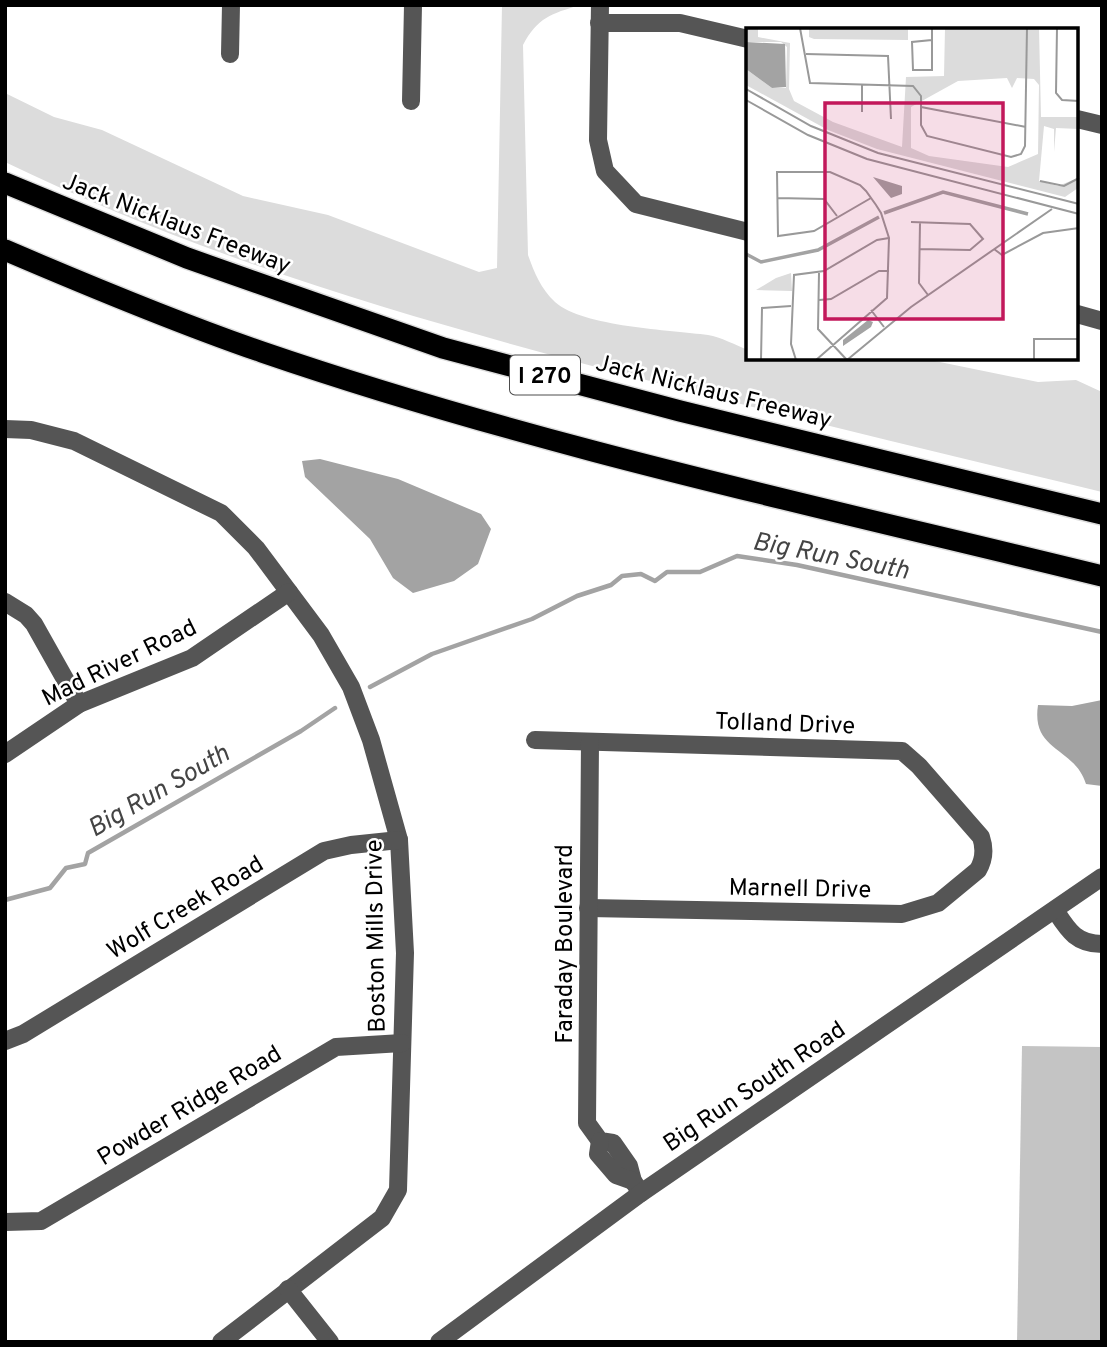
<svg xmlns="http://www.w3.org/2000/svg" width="1107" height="1347" viewBox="0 0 1107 1347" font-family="Overpass,sans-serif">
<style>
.green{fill:#dcdcdc}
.water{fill:#a3a3a3}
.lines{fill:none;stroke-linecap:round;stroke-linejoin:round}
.stream{stroke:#a3a3a3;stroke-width:4.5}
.building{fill:#c4c4c4}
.highway-casing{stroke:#dbdbdb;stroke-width:24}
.minor{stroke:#555;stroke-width:18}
.highway{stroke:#000;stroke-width:21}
.labels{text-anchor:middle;stroke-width:5;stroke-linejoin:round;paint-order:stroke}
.shield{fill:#fff;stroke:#4c4c4c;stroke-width:2}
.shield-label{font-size:23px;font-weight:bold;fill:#000}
.street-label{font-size:24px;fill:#000;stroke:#fff}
.water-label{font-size:26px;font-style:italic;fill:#444;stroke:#fff}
.inset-river{fill:none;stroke:#a3a3a3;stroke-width:3.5}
.inset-road{fill:none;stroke:#999;stroke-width:2}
.view{fill:#c2185b;fill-opacity:0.15;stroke:#c2185b;stroke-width:3.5}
.inset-edge{fill:none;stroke:#000;stroke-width:3.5}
</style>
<rect width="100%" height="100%" fill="#fff"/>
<!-- green -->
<path class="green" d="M502,5h78c-29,9 -42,12 -57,40l5,210c6,17 13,34 27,47 28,25 116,28 153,33 13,2 27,10 40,15v9h177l113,23 38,-2 26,12v100c-150,-36 -299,-72 -448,-110 -221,-57 -443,-120 -649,-220v-69l49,24 48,13 141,66 85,19 151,57 18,-4z"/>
<!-- water -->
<g class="water">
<path d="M320,459l78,20 83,35 10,15 -13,35 -24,17 -41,12 -20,-15 -23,-39 -65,-62 -3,-16z"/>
<path d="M1102,700v86l-16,-2c-12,-38 -55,-32 -48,-79l34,1z"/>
</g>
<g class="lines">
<!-- stream -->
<g class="stream">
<path d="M370,687l62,-33 100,-35 45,-23 34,-11 11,-9 19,-2 14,7 12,-9h33l37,-16 60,9 305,67"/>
<path d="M5,900l45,-12 16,-20 19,-4 3,-11 213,-122 34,-23"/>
</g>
</g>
<!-- building -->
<path class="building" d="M1022,1046l80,1v295h-85z"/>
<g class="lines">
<!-- highway casing -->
<g class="highway-casing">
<g id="highway">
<path d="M5,183l182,75 256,90 237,63 422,103"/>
<path d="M5,250c84,36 170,72 257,102 274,94 559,155 840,224"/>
</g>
</g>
<!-- minor -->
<g class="minor">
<path d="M600,5l-2,135 7,31 31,33 112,28"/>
<path d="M599,23h81l68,16"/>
<path d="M230,54l1,-49"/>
<path d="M411,101l2,-96"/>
<path d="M1077,119l25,6"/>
<path d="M1077,314l25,7"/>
<path d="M5,429l26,1 43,11 147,72 35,35 65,87 30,52 20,53 28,100 6,113 -7,237 -16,28 -161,124"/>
<path d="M5,602l21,13 8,9 45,80"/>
<path d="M535,740l367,11 17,15 62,71c4,12 3,23 -3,33l-40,33 -36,11 -314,-6"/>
<path d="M590,742l-3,381 13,18 13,2 16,23 4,15 8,12"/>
<path d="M5,754l74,-50 113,-46 97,-66"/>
<path d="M1055,910c13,20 21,34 47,34"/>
<path d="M5,1041l18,-7 301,-183 27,-6 48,-5"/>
<path d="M600,1141l-2,13 18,21 17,6"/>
<path d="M5,1222l36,-1 295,-174 66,-4"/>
<path d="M288,1289l42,53"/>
<path d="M439,1342l202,-149 461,-316"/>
</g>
<!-- highway -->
<use href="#highway" class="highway"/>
</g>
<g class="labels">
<!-- shield labels -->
<rect class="shield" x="510" y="355.5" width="70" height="39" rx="5"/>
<g class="shield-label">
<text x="545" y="383">I 270</text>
</g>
<!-- street labels -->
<g class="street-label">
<text transform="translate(177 223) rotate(21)" y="8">Jack Nicklaus Freeway</text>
<text transform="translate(714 391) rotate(14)" y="8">Jack Nicklaus Freeway</text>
<text transform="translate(119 662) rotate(-26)" y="8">Mad River Road</text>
<text transform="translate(785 723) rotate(2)" y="8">Tolland Drive</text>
<text transform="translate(800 888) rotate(1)" y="8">Marnell Drive</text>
<text transform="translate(185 907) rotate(-31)" y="8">Wolf Creek Road</text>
<text transform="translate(375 936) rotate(-91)" y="8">Boston Mills Drive</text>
<text transform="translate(564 944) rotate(-90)" y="8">Faraday Boulevard</text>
<text transform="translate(754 1086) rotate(-34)" y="8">Big Run South Road</text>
<text transform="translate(189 1105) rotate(-31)" y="8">Powder Ridge Road</text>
</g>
<!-- water labels -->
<g class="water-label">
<text transform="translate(831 555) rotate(11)" y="9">Big Run South</text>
<text transform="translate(158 790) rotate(-30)" y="9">Big Run South</text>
</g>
</g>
<!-- overview -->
<g transform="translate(746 28)">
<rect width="332" height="332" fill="#fff"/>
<path d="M0,0h12v9l32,6 -1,46 5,12 39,21 69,25 4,-70 38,-1 1,-48h94l2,89h37l1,12 -23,-1 -2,24v-23l-10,-3 -5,55 19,5 20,-8v10l-13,9 -188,-48 -49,-19 -82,-45v-16l26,19h14l1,-41 -6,-5h-35zM261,50l5,10 5,-10 17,1 5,6 -1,69 -30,13 -79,-11 -18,-8v-41l47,-26zM63,0h99v12l-94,-1 -5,-2zM45,245l1,18 -36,-1 20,-12z" fill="#dcdcdc" fill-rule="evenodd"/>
<path d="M0,14l39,2 1,43 -14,1 -26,-19zM127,149l29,9v8l-11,4zM122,292l5,2 -2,5 -28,19v-6z" fill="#a3a3a3"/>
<path class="inset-river" d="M138,185l59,-21 85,22M0,226l15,8 57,-12 61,-33"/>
<path class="inset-road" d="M54,0l10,55 103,3 8,10v29l6,11 84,21 10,-3 4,-8 2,-118M311,0l-1,65 6,7 17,1M186,12l-20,2 1,28h19v-42M60,26l82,2 3,63M0,61l65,37 67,27 201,51M0,72l62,35 59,24 212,55M175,79l105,20M116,84v-27M294,153l24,5 15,-8M31,170l47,1 13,17M165,194l59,2 13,15 -13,11 -51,-1M174,195l-1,60 9,12M248,221l8,6 41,-22 36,-5M73,245l-1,56 29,31M73,272l12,-1 48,-28h10M125,282l13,17M15,332l1,-52 29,-2M50,332l-5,-16 3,-69 30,-4 53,-31 12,-2M70,332l71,-62 2,-60 -8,-25 -5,-8 -10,-14 -6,-6 -30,-13h-53l1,64 36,-5 57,-33M101,332l64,-53 141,-98M288,332v-21h45"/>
<path class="view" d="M79,75h178v216h-178z"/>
<rect width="332" height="332" class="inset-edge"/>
</g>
<!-- border -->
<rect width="1107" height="1347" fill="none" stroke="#000000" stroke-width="14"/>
</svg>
